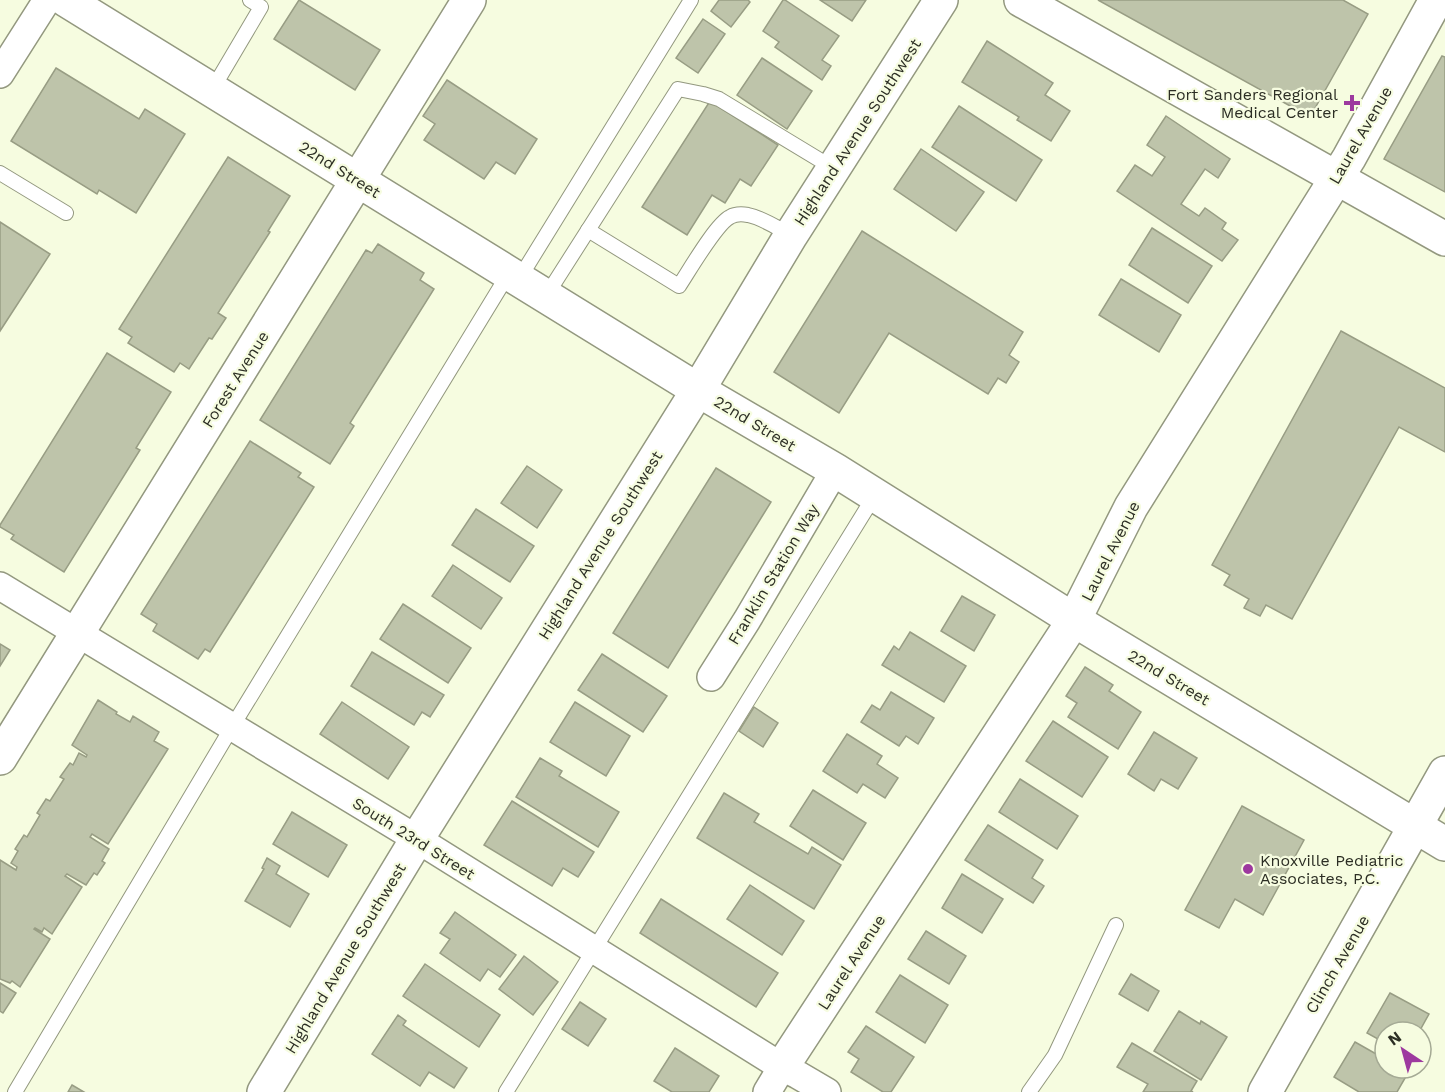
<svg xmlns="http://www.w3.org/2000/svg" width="1445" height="1092" viewBox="0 0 1445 1092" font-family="'Work Sans',sans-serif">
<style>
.building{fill:#bec4aa;stroke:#989d84;stroke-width:1.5}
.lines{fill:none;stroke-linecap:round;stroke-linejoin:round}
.lane-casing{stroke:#93987f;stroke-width:16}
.street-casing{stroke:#93987f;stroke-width:30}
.secondary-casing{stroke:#93987f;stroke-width:36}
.lane{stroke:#fff;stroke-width:14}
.street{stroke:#fff;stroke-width:27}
.secondary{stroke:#fff;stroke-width:33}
.poi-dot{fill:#9d399f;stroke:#f6fce0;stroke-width:2}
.labels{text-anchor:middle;stroke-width:4.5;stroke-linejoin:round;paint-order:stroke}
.poi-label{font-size:16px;fill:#2c2e24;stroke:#f6fce0;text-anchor:end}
.street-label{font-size:16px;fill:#2c2e24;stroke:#f6fce0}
</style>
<rect width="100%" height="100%" fill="#f6fce0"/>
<!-- building -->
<g class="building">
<path d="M299,0l81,50 -25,40 -81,-51z"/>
<path d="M719,0h29l2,2 -19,25 -20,-16z"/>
<path d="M783,0h2l54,36 -17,24 9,6 -9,14 -47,-33 4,-5 -16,-11z"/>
<path d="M820,0h46l-14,21z"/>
<path d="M1098,0h245l25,14 -58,103z"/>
<path d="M703,19l22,15 -27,39 -22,-15z"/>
<path d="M987,41l66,42 -8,12 25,16 -19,30 -34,-21 2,-3 -57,-35z"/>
<path d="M1442,56l3,1v135l-61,-33z"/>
<path d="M762,58l50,33 -25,38 -50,-34z"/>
<path d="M56,68l83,51 6,-10 40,25 -49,79 -37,-23 -2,4 -86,-53z"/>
<path d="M447,80l90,59 -22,35 -19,-12 -12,17 -60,-39 11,-16 -12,-8z"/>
<path d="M710,101l68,44 -27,41 -11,-7 -15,24 -13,-8 -25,40 -45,-28z"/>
<path d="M959,106l83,54 -26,41 -84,-54z"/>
<path d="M1166,116l64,43 -12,19 -13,-9 -24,35 18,12 6,-8 21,15 -4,6 16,11 -16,21 -105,-70 18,-26 17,11 13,-19 -18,-12z"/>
<path d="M921,149l63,43 -28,39 -62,-42z"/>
<path d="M228,157l62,39 -22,35 2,1 -52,81 8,5 -14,21 -3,-1 -20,31 -9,-6 -6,9 -46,-29 4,-6 -13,-8z"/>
<path d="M0,222l50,32 -50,77z"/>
<path d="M1152,228l60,38 -24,37 -59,-38z"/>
<path d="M862,231l161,101 -14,23 10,7 -13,21 -8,-5 -10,16 -99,-61 -50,80 -65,-41z"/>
<path d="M378,244l46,29 -4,7 14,9 -84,134 4,3 -24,38 -70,-44 106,-170 6,3z"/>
<path d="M1121,279l60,36 -22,37 -60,-37z"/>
<path d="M1341,331l104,57v64l-46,-25 -107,192 -26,-14 -6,11 -16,-8 5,-9 -25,-14 6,-10 -18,-10z"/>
<path d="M107,353l64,39 -35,56 4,2 -76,122 -53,-33 3,-4 -14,-8v-2z"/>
<path d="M250,441l51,32 -3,4 16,10 -104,165 -5,-3 -7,10 -45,-28 4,-7 -16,-10z"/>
<path d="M527,466l35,24 -25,38 -36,-25z"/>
<path d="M716,468l55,34 -103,166 -55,-35z"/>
<path d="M476,509l58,37 -24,36 -58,-37z"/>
<path d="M453,565l49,33 -21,31 -49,-33z"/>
<path d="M962,596l33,19 -21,36 -33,-20z"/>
<path d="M403,604l68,44 -23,35 -68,-44z"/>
<path d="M910,632l56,34 -22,36 -62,-37 12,-19 5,4z"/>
<path d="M0,644l10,6 -10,16z"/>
<path d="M372,652l72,43 -14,22 -8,-5 -8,13 -63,-39z"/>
<path d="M602,654l65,42 -24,36 -65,-42z"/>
<path d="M1085,667l28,18 -4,6 32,21 -23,37 -50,-32 9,-14 -11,-7z"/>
<path d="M891,692l43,26 -16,26 -12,-8 -7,10 -38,-24 11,-17 8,5z"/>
<path d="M98,700l19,12 -1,2 14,8 3,-6 26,16 -5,9 14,8 -60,95 -16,-10 -2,3 19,12 -7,12 3,2 -8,12 -3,-2 -8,12 -19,-11 -2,2 17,11 -30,47 -8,-6 -2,4 -7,-4 -1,1 16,10 -30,48 -8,-6 -2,2 -10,-4v-119l16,10 1,-3 -6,-4 7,-12 -3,-2 9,-14 3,2 13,-22 -3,-2 9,-14 4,2 14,-22 -4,-2 10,-14 3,2 6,-12 7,4 1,-2 -15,-10z"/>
<path d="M342,702l67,45 -21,32 -68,-45z"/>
<path d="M575,702l55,34 -24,40 -56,-34z"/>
<path d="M754,707l24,16 -15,24 -24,-16z"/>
<path d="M1053,721l55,36 -26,40 -56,-36z"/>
<path d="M1154,732l43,26 -19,31 -17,-10 -7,12 -26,-17z"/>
<path d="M847,734l35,22 -5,8 21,14 -13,20 -22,-14 -6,9 -34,-22z"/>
<path d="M540,758l22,13 -3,5 60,36 -21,35 -82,-50z"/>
<path d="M1020,779l58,37 -21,33 -58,-37z"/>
<path d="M813,790l53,33 -23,37 -53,-34z"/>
<path d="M724,793l35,21 -5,8 54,32 4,-7 29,18 -27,44 -117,-71z"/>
<path d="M512,801l82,51 -16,25 -15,-9 -11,18 -68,-41z"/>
<path d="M1242,806l62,34 -41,75 -28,-16 -16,29 -34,-18z"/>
<path d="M292,812l55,33 -19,32 -55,-33z"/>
<path d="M988,825l55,35 -11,18 12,8 -11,17 -68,-43z"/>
<path d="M267,858l13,8 -4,8 33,20 -19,33 -45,-26 19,-32 -2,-1z"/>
<path d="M962,874l41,25 -21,34 -40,-25z"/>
<path d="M750,885l54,36 -22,34 -55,-36z"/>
<path d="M661,899l117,74 -22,34 -116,-74z"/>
<path d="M455,912l61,43 -16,22 -12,-8 -8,12 -40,-28 10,-14 -10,-6z"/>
<path d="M926,931l40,25 -17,28 -41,-25z"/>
<path d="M524,956l34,26 -25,33 -34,-26z"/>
<path d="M425,964l75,51 -21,32 -76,-51z"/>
<path d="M1131,974l28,17 -11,20 -29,-17z"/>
<path d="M900,975l48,30 -23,38 -49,-31z"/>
<path d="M0,983l16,10 -13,20 -3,-2z"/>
<path d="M1390,993l39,21 -10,18h-34v11l-18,-10z"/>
<path d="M580,1002l26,17 -18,27 -26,-17z"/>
<path d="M1179,1011l21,13 1,-3 26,16 -26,43 -47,-29z"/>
<path d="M398,1015l8,6 -3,4 64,43 -13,20 -25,-16 -9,14 -48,-32z"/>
<path d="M866,1026l48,31 -23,35h-8l-32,-20 8,-13 -11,-7z"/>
<path d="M1355,1042l30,17v9h15l8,5 -11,19h-38l-25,-15z"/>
<path d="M1132,1043l65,38 -6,10 2,1h-50l5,-8 -31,-17z"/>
<path d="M675,1048l44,28 -10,16h-37l-18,-11z"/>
<path d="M72,1085l12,7h-16z"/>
</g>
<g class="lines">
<!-- lane casing -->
<g class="lane-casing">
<g id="lane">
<path d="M212,90l49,-83 -11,-7"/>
<path d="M0,173l66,40"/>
<path d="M588,230l91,56c10,-15 37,-62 51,-69 5,-3 12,-3 18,-2 15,3 29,13 43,20"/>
<path d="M519,279l172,-279"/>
<path d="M546,296l132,-207 25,5 16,5 114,69"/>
<path d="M15,1092l217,-365 277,-454"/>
<path d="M506,1092l369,-597"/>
<path d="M1029,1092l26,-37 61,-130"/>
</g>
</g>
<!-- street casing -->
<g class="street-casing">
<g id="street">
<path d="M0,74l47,-74"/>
<path d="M0,586l417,253 365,228 16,8 29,17"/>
<path d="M711,677l36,-57 88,-150"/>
<path d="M767,1092l15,-25"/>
</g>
</g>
<!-- secondary casing -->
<g class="secondary-casing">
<g id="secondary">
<path d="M66,0l632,390 137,80 239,150 371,224"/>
<path d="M1021,0l424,239"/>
<path d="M0,758l469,-758"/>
<path d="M782,1067l292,-447 57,-113 218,-349 87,-158"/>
<path d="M264,1092l153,-253 281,-449 93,-155 150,-235"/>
<path d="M1265,1092l180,-319"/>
</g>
</g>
<!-- lane -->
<use href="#lane" class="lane"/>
<!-- street -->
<use href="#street" class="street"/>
<!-- secondary -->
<use href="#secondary" class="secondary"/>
</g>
<!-- markers -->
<g class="poi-dot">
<path d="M1349 94h6v6h6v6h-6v6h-6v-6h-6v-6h6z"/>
<circle cx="1248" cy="869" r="6"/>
</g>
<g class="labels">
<!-- poi labels -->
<g class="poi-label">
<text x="1338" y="100">Fort Sanders Regional<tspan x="1338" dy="18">Medical Center</tspan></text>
<text x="1260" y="866" text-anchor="start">Knoxville Pediatric<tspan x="1260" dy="18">Associates, P.C.</tspan></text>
</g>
<!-- street labels -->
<g class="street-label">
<text transform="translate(857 132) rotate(-57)" y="6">Highland Avenue Southwest</text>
<text transform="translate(1360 135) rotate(-60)" y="6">Laurel Avenue</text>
<text transform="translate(340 169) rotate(32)" y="6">22nd Street</text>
<text transform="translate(235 379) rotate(-58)" y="6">Forest Avenue</text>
<text transform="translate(755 423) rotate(31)" y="6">22nd Street</text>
<text transform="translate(600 545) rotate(-58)" y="6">Highland Avenue Southwest</text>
<text transform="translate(1110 551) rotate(-63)" y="6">Laurel Avenue</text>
<text transform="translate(773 574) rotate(-59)" y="6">Franklin Station Way</text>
<text transform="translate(1169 677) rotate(31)" y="6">22nd Street</text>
<text transform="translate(414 838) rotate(32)" y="6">South 23rd Street</text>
<text transform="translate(345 958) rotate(-59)" y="6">Highland Avenue Southwest</text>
<text transform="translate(851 962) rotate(-57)" y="6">Laurel Avenue</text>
<text transform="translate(1337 964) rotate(-60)" y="6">Clinch Avenue</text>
</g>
</g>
<!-- north arrow -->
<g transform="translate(1403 1050) rotate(324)"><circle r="28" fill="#f6fce0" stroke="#a5aa95" stroke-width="1.5"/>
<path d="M0-4.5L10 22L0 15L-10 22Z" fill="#9d399f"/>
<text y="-9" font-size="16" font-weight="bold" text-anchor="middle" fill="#2c2e24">N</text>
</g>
</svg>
